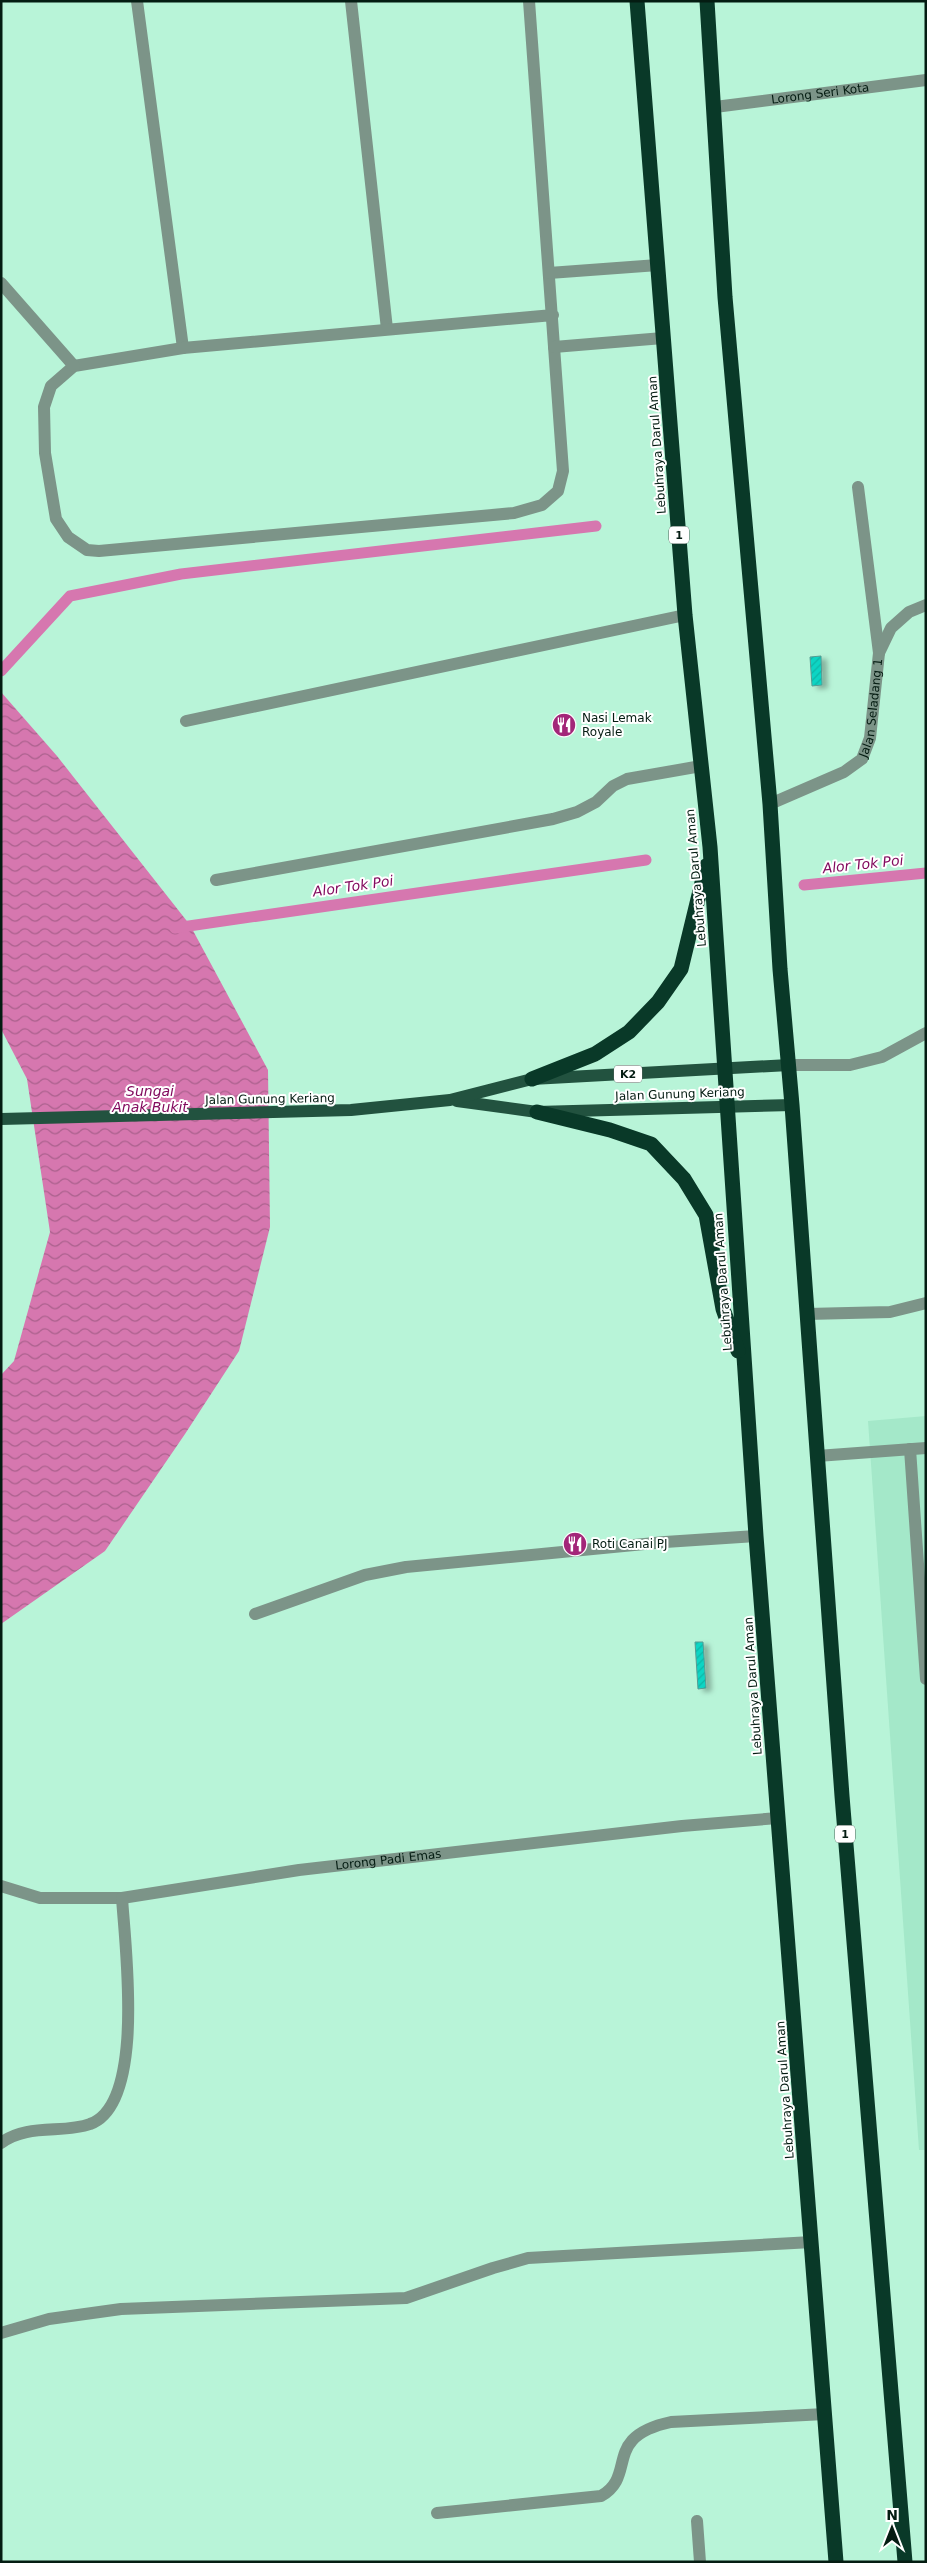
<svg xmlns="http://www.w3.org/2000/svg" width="927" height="2563" viewBox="0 0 927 2563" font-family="'DejaVu Sans',sans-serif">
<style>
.built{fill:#a4e8c9}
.water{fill:url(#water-waves)}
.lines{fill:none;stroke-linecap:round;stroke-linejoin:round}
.stream{stroke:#d677af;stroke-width:11}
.building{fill:url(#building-hatch);stroke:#559b92;filter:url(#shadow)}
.minor{stroke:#7c9488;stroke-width:12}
.major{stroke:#22523f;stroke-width:12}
.highway{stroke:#093928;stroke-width:15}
.labels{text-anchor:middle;stroke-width:4;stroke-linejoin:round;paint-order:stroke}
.shield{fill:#fff;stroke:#4f6059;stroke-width:1}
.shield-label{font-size:11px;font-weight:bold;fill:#041c12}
.street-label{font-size:12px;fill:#041c12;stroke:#fff}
.poi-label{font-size:12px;fill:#041c12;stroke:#fff;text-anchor:start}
.water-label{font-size:14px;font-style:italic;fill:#830c5f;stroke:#fff}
</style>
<defs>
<pattern id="water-waves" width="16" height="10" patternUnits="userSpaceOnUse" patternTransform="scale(1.25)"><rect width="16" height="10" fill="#d677af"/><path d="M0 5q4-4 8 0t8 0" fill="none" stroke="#ab618d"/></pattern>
<pattern id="building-hatch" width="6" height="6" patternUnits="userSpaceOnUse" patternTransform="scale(1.25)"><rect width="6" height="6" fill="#10d5c4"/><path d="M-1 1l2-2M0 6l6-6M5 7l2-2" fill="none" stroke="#0eb6a7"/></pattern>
<filter id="shadow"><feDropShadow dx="5.5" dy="3" stdDeviation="2.5" flood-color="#0004"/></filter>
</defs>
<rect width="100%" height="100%" fill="#b8f4d8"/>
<!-- built -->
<path class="built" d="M926,1416v734h-7l-51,-729z"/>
<!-- water -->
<path class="water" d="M1,692l56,64 133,169 78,145 2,157 -31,124 -54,83 -80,117 -104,73v-249l13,-14 36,-129 -23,-153 -26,-50z"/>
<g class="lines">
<!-- stream -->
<g class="stream">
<path d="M1,671l69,-75 111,-22 415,-48"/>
<path d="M804,885l122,-12"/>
<path d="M175,928l471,-68"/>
</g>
</g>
<!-- building -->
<g class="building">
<path d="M821,656l1,29 -10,1 -2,-29z"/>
<path d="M695,1642h8l3,46 -8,1z"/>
</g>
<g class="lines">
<!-- minor -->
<g class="minor">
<path d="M137,1l46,347"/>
<path d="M351,1l36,328"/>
<path d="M529,1l34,470 -5,20 -16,14 -28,8 -415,38 -12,-1 -19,-13 -12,-18 -11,-66 -1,-46 7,-21 23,-20 109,-18 370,-33"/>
<path id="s1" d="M715,107l211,-27"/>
<path d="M549,273l109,-8"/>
<path d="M1,283l73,83"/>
<path d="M554,347l109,-9"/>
<path d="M858,487l21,166"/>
<path d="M186,721l499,-106"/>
<path id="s2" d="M770,804l74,-32 18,-13 8,-21 9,-85 12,-25 18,-16 17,-7"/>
<path d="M216,880l337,-61 24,-7 19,-10 17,-16 14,-7 74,-13"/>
<path d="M789,1065h61l32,-8 44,-24"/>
<path d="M807,1314l83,-2 36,-9"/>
<path d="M910,1449l16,230"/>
<path d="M817,1456l109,-8"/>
<path d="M255,1614l110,-39 41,-8 259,-25 91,-6"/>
<path id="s3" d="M1,1886l39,12h82l177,-28 383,-44 96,-8"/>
<path d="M1,2143c26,-20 63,-9 89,-19 56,-20 35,-178 32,-226"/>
<path d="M1,2333l48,-14 72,-10 285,-11 87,-30 35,-10 284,-16"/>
<path d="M437,2513l164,-17c37,-21 0,-59 70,-74l154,-8"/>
<path d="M697,2521l3,41"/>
</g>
<!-- major -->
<g class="major">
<path d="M457,1101l80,11 255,-7"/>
<path d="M1,1119l350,-9 99,-10 82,-21 257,-14"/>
</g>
<!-- highway -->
<g class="highway">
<path d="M637,1l48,614 25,232 46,689 80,1026"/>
<path d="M707,1l18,296 45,507 10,165 12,136 50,691 63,766"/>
<path d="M532,1079l63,-25 34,-22 29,-30 23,-33 25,-103"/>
<path d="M537,1112l73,18 41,14 33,35 22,36 17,94 15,42"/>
</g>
</g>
<!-- icons -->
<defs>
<g id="restaurant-disc" transform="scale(1.25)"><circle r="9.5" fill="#a32679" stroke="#fff"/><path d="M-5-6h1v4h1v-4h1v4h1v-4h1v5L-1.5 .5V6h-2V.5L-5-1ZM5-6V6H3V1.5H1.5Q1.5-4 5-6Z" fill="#fff"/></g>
</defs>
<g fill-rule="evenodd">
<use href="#restaurant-disc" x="564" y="725"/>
<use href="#restaurant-disc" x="575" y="1544"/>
</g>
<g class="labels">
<!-- shield labels -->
<g class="shield">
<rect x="669" y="526.5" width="20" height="17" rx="4"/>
<rect x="614" y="1065.5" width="28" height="17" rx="4"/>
<rect x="835" y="1825.5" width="20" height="17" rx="4"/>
</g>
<g class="shield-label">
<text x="679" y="539">1</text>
<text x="628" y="1078">K2</text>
<text x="845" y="1838">1</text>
</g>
<!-- street labels -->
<g class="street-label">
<text dy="4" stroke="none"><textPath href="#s1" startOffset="106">Lorong Seri Kota</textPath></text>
<text transform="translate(657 445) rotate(-94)" y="4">Lebuhraya Darul Aman</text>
<text dy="4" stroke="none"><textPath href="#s2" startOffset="155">Jalan Seladang 1</textPath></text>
<text transform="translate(696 878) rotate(-95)" y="4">Lebuhraya Darul Aman</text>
<text transform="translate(680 1094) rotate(-2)" y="4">Jalan Gunung Keriang</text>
<text transform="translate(270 1099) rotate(-1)" y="4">Jalan Gunung Keriang</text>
<text transform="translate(723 1282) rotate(-94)" y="4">Lebuhraya Darul Aman</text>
<text transform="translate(753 1686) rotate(-94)" y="4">Lebuhraya Darul Aman</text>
<text dy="4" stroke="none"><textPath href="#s3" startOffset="392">Lorong Padi Emas</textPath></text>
<text transform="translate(785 2090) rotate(-94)" y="4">Lebuhraya Darul Aman</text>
</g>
<!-- poi labels -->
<g class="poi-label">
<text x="582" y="722">Nasi Lemak<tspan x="582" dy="14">Royale</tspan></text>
<text x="592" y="1548">Roti Canai PJ</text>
</g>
<!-- water labels -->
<g class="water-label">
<text transform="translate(863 864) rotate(-6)" y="5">Alor Tok Poi</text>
<text transform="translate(353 886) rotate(-8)" y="5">Alor Tok Poi</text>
<text x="150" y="1096">Sungai<tspan x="150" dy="16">Anak Bukit</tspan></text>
</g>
</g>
<!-- border -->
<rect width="927" height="2563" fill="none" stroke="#041c12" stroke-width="5"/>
<!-- north arrow -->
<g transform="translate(892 2528)" stroke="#ffffff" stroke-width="4" paint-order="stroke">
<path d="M0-4L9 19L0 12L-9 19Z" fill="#041c12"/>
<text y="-8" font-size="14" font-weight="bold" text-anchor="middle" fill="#041c12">N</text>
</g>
</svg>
